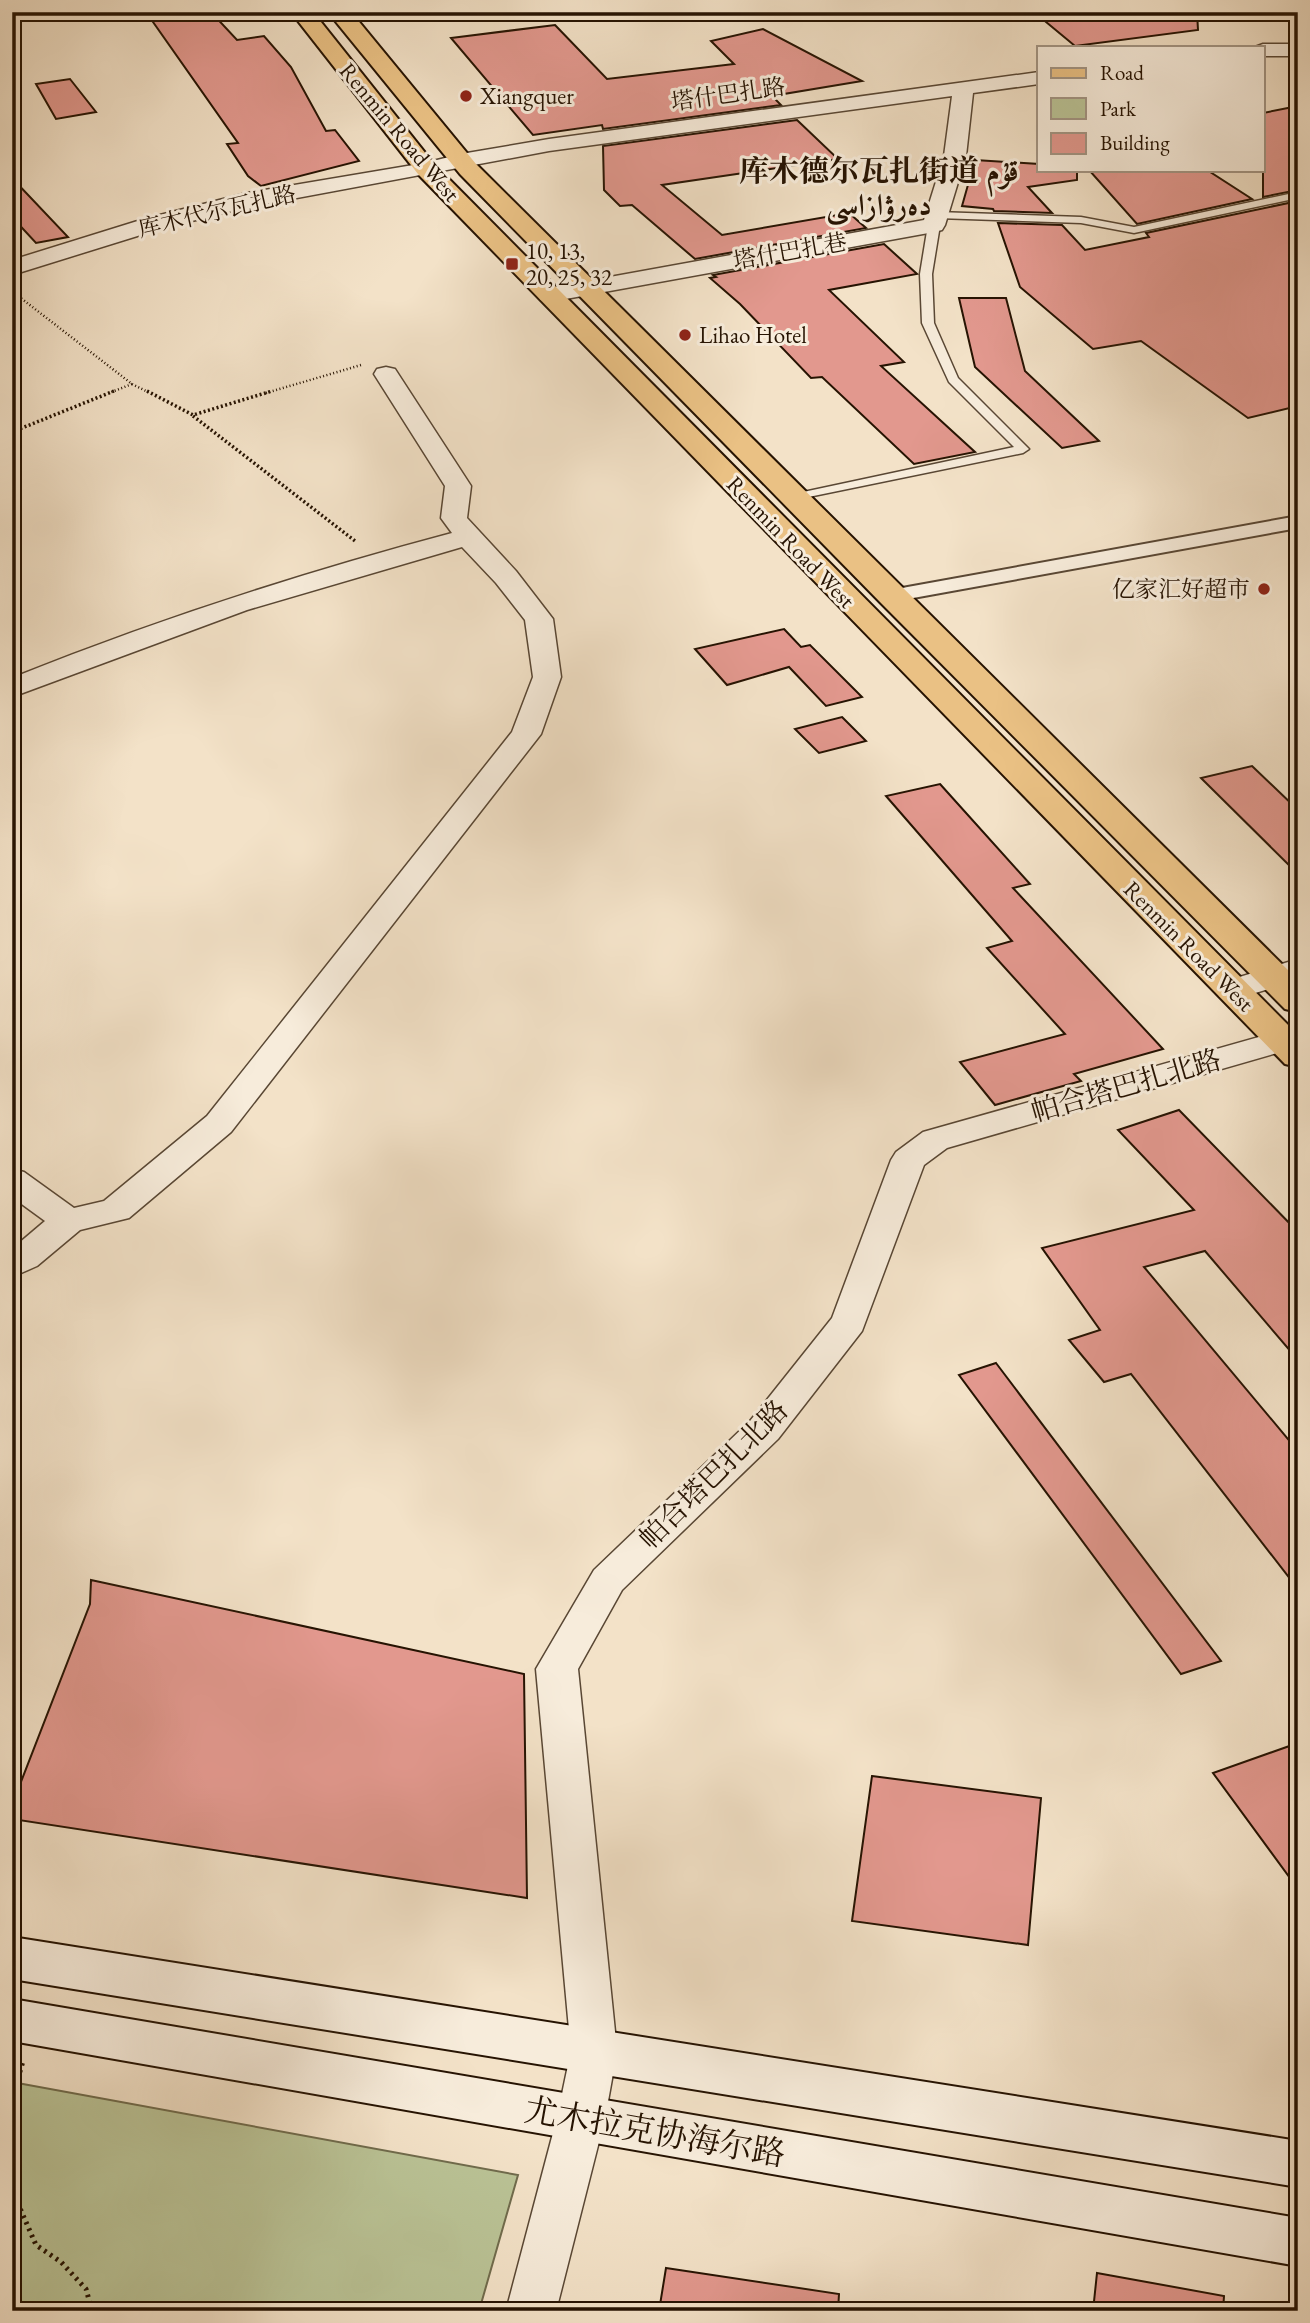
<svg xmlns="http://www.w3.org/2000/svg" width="1310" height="2323" viewBox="0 0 1310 2323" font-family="'EB Garamond',Amiri,'Noto Serif SC',serif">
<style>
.green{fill:#bac396;stroke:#706b4c;stroke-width:2}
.building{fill:#e2988e;stroke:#261302;stroke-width:2}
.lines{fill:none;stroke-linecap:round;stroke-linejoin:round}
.service-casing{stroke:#594734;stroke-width:3}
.pedestrian-casing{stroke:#594734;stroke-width:4}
.minor-casing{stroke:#594734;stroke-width:3}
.secondary-casing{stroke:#261302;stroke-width:4}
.primary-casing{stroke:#261302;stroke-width:4}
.path-far2{stroke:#261302;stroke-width:2.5;stroke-dasharray:1 2.5;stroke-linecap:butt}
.path-far1{stroke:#261302;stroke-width:3.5;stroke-dasharray:2 2.5;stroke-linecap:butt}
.path{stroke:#261302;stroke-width:5;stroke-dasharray:2.5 4.5;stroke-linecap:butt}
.service{fill:#f7ecdb;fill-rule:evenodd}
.pedestrian{fill:#f7ecdb;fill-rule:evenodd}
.minor{fill:#f7ecdb;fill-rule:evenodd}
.secondary{fill:#f7ecdb;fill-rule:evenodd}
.primary{fill:#eac184;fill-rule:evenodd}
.poi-dot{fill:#8f2418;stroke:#f7ecdb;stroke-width:2.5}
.labels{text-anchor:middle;stroke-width:6;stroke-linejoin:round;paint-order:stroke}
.far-street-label{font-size:23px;fill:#261302;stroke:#f7ecdb}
.far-poi-label{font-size:23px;fill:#261302;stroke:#f7ecdb;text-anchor:start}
.street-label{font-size:28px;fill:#261302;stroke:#f7ecdb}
.far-district-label{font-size:30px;font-weight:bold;fill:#261302;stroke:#f7ecdb}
.near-street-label{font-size:33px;fill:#261302;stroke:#f7ecdb}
</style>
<rect width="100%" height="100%" fill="#f3e2c8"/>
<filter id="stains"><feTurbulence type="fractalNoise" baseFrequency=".00286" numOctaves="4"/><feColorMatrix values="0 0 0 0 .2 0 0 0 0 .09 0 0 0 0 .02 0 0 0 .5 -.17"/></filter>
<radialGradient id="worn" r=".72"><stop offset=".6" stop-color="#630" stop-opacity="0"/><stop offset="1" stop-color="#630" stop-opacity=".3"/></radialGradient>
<!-- green -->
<path class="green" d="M12,2082l506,93 -39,136h-467z"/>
<!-- building -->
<g class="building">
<path d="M146,12h65l26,28 27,-4 27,31 35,64 9,-1 24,31 -98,25 -13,-10 -21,-32 11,-1z"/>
<path d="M1034,12h163l1,18 -123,16z"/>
<path d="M555,25l52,54 127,-15 -23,-23 52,-12 99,52 -90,15 9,9 -178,24 -1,-4 -69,10 -82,-97z"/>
<path d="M70,79l26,33 -40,7 -20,-35z"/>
<path d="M1298,106v84l-35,7v-84z"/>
<path d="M797,120l41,39 -176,26 60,50 127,-22 17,15 -171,31 -63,-54 -12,1 -16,-16 -1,-44z"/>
<path d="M975,160l64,4v6h38v10l-49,7 24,26 -58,-2 -1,-2 -31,-3z"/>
<path d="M1089,170h118l45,29 -115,25z"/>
<path d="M12,178l56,59 -32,6 -24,-26z"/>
<path d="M1298,201v205l-50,12 -107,-77 -48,8 -73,-62 -22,-64 64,2 23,25 64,-13 -3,-4z"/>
<path d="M884,244l33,30 -88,16 75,72 -23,4 94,86 -61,12 -92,-87 -11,1 -71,-74 -30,-26 6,-1 -3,-2z"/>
<path d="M959,298h47l19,73 74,70 -37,7 -87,-81z"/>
<path d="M784,629l17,18 9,-2 52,52 -36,9 -37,-39 -62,18 -32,-36z"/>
<path d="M842,717l24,24 -47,12 -24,-24z"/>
<path d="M1252,766l46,44v64l-97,-96z"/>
<path d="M940,784l90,100 -17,4 150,161 -89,25 7,7 -86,24 -35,-43 105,-28 -78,-86 25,-7 -126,-145z"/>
<path d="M1179,1110l119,122v128l-93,-109 -61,16 154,184v138l-167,-215 -27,8 -35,-42 31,-10 -58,-82 152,-38 -76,-80z"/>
<path d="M996,1363l225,298 -40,13 -222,-299z"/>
<path d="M91,1580l433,94 3,224 -515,-79v-14l78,-201z"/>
<path d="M1298,1743v146l-85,-116z"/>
<path d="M872,1776l169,22 -13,147 -176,-24z"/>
<path d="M666,2268l173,26 -1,17h-179z"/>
<path d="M1097,2273l127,23 -1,15h-130z"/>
</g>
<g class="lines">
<!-- service casing -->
<g class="service-casing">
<g id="service">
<path d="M1298,192v6l-164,35 -53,-10 -144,-5 -6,-3 6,-3 144,5 53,10z"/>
<path d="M934,222l6,3 -8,49 2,49 24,55 71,71 -6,4 -234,48v-6l5,-1 220,-47 -65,-65 -27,-59 -2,-49 8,-49z"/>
</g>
</g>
<!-- pedestrian casing -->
<g class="pedestrian-casing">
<path id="pedestrian" d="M1298,516v12l-407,74 -7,-2 -3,-4 3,-4 7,-2z"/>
</g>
<!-- minor casing -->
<g class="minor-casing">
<g id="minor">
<path d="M1263,44h35v12h-35v-9h-8z"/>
<path d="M1039,72v12l-66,9 -7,63 -21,69 -3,5 -8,2 -385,70 -8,-2 -4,-5 4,-5 8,-2 375,-68 20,-64 8,-60 -403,55 -301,56 -88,22 -148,46v-15l132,-41 103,-26 178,-30 36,-9 88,-15z"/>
<path d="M386,367l9,2 76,117 -4,32 49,53 37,48 8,58 -20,57 -310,398 -102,86 -49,12 -43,36 -25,11v-28l33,-28 -33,-24v-28l12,3 50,36 30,-7 103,-85 305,-384 21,-55 -8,-57 -29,-37 -34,-36 -215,63 -235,87v-19c144,-58 290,-105 440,-145l-11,-15 4,-32 -71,-112 3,-5z"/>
<path d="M1298,959v21l-66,20 -12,-3 -4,-7 4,-7z"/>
<path d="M1298,1026v21l-351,101 -23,17 -62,166 -84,108 -156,151 -44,79 39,382 -12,67 -49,193h-50l51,-193 14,-67 -35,-382 58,-99 156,-149 82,-103 59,-158 5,-8 27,-20z"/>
</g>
</g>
<!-- secondary casing -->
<g class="secondary-casing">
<g id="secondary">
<path d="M12,1937l1286,204v46l-1286,-208z"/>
<path d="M12,1999l1286,219v48l-1286,-225z"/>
</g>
</g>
<!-- primary casing -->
<g class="primary-casing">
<g id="primary">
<path d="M291,12h22l121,152 864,871v32l-13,-3 -867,-890z"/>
<path d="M328,12h23l125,152 822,816v32l-13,-3 -405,-407 -420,-428z"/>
</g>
</g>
<!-- path-far2 -->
<g class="path-far2">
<path d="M13,292l119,92 -23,9"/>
<path d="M132,384l18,9"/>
<path d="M266,393l95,-28"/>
</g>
<!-- path-far1 -->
<g class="path-far1">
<path d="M147,391l46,24 79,-24"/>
<path d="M193,416l162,125"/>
<path d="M12,432l102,-41"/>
</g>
<!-- path -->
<g class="path">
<path d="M12,2099l11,-38"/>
<path d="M12,2190l24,55 25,17 25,27 6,22"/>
</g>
<!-- service -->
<use href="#service" class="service"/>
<!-- pedestrian -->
<use href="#pedestrian" class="pedestrian"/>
<!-- minor -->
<use href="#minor" class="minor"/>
<!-- secondary -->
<use href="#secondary" class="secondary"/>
<!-- primary -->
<use href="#primary" class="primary"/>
</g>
<!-- markers -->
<g class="poi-dot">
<circle cx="466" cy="96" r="7"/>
<rect x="505" y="257" width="14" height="14" rx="3.5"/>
<circle cx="685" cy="335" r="7"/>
<circle cx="1264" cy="589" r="7"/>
</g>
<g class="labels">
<!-- far-street labels -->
<g class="far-street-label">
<text transform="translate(728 94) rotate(-8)" y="8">塔什巴扎路</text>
<text transform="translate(400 132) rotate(50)" y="8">Renmin Road West</text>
<text transform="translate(217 211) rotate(-13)" y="8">库木代尔瓦扎路</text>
<text transform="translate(790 251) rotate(-10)" y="8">塔什巴扎巷</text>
<text transform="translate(791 542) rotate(46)" y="8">Renmin Road West</text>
<text transform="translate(1189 946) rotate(45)" y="8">Renmin Road West</text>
</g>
<!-- far-poi labels -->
<g class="far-poi-label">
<text x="480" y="104">Xiangquer</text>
<text x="526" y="259">10, 13,<tspan x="526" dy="26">20, 25, 32</tspan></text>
<text x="699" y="343">Lihao Hotel</text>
<text x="1250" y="597" text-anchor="end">亿家汇好超市</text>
</g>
<!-- street labels -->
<g class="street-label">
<text transform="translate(1126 1085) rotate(-16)" y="10">帕合塔巴扎北路</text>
<text transform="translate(713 1474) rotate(-45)" y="10">帕合塔巴扎北路</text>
</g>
<!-- far-district labels -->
<g class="far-district-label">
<text x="879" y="181">库木德尔瓦扎街道 قۇم<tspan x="879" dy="34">دەرۋازاسى</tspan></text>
</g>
<!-- near-street labels -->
<g class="near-street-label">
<text transform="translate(655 2131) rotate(10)" y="12">尤木拉克协海尔路</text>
</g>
</g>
<!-- margin -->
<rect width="1310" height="2323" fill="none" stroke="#f3e2c8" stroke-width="42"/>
<rect x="14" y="14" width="1282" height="2295" fill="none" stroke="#261302" stroke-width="3.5"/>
<rect x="21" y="21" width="1268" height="2281" fill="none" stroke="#261302" stroke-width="2"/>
<!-- legend -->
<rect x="1037" y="46" width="228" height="126" fill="#f7ecdb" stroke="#a39584" stroke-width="2"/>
<rect x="1051" y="68" width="35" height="10" fill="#eac184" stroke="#a39584" stroke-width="2"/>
<text x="1100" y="80" font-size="21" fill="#261302">Road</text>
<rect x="1051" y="98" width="35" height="21" fill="#bac396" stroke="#a39584" stroke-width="2"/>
<text x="1100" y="116" font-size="21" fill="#261302">Park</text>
<rect x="1051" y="133" width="35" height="21" fill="#e2988e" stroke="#a39584" stroke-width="2"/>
<text x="1100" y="150" font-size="21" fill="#261302">Building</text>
<rect width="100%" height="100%" filter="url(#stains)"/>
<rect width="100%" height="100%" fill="url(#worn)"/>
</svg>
